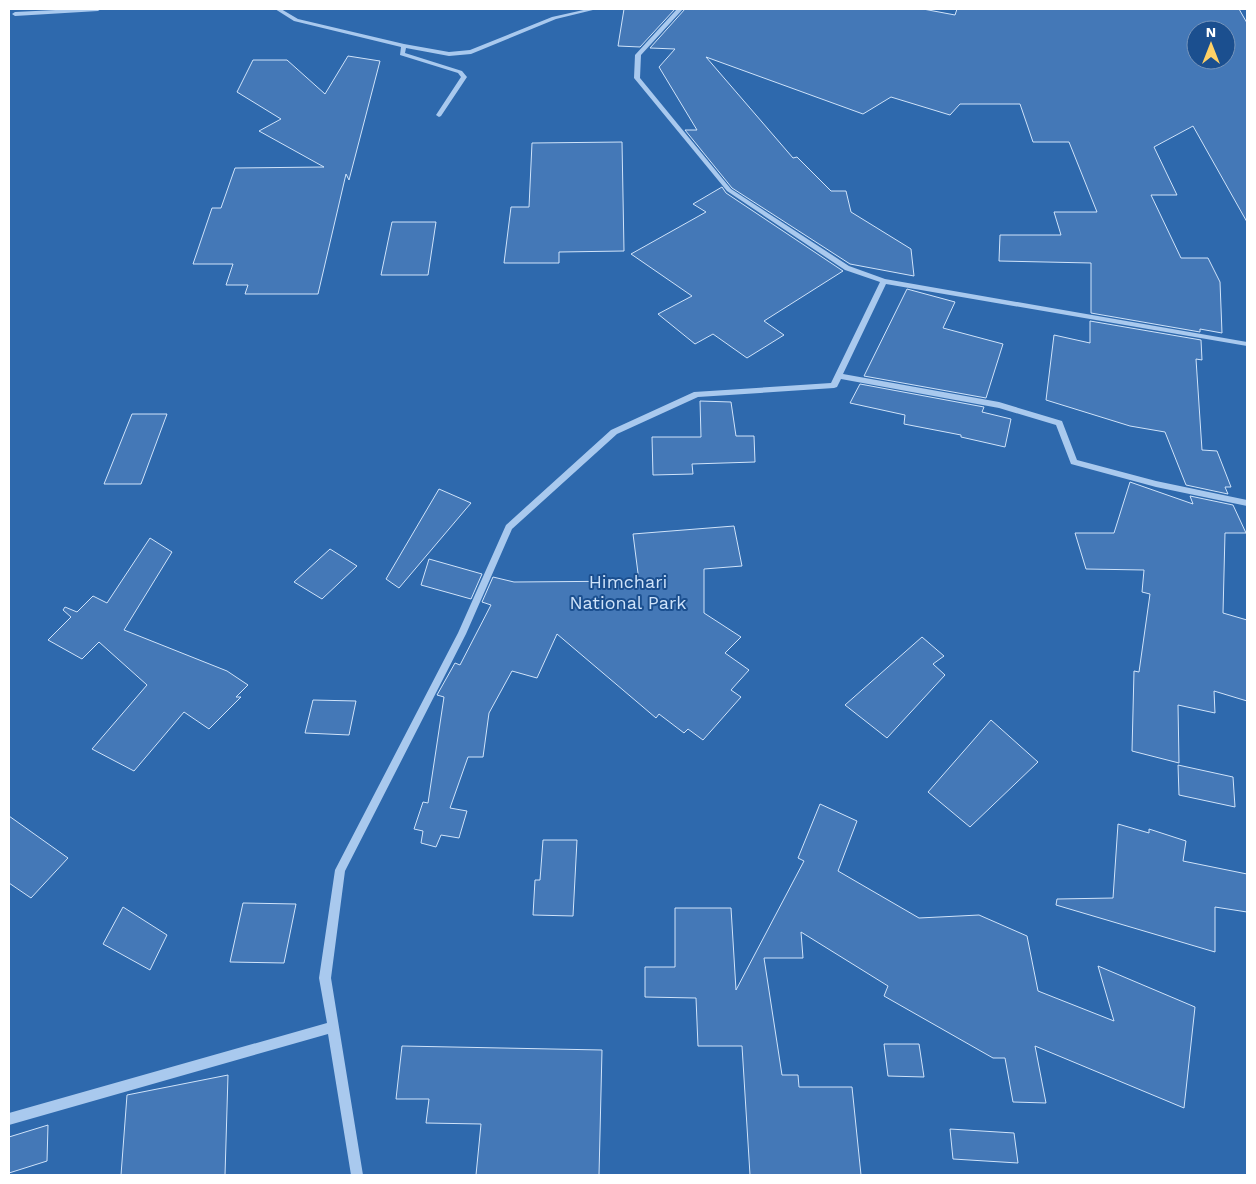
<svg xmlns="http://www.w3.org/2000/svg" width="1256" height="1184" viewBox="0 0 1256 1184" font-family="'Work Sans',sans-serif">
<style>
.green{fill:#2e69ad;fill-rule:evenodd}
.building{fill:#4478b7;stroke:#cfe3fa;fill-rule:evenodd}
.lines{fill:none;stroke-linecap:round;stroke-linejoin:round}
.minor{fill:#a9c9ee;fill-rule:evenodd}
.labels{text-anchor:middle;stroke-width:4;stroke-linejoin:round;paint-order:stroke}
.park-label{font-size:18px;fill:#cfe3fa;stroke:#1b4f8f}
</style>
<rect width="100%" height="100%" fill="#1b4f8f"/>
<!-- green -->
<path class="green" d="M9,9h1238v1166h-1238zM1196,30h30v30h-30z"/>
<!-- building -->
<g class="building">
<path d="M624,9h51l-35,38 -22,-1z"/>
<path d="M685,9h238l32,6 2,-6h282l8,14v199l-54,-96 -39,21 23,48h-26l30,63h27l12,24 2,51 -22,-4v3l-109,-19v-50l-92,-2 1,-26h61l-7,-23h43l-28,-70h-36l-13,-38h-60l-10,11 -59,-18 -28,17 -157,-57 87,101 4,-1 34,34h15l5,21 60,37 3,27 -64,-12 -118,-76 -47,-58h12l-38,-63 16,-18 -25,-1zM1196,30h30v30h-30z"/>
<path d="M348,56l32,5 -31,119 -3,-6 -28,120h-73l3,-9h-22l7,-21h-40l19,-56h9l14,-40 89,-1 -65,-36 22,-12 -44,-27 16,-32h34l38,34z"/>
<path d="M622,142l2,109 -65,1v11h-55l7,-56h18l3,-64z"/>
<path d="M722,187l4,6 117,78 -79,50 20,14 -37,23 -34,-24 -18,10 -37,-30 34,-18 -61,-42 75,-42 -13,-8z"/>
<path d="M392,222h44l-8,53h-47z"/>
<path d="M907,289l48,13 -12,26 60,16 -17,54 -122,-22z"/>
<path d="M1090,321l111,19 1,20 -6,-1 6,91 15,1 14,36h-6l3,7 -42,-9 -21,-53 -35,-6 -84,-26 8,-65 36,8z"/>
<path d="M860,384l124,23 -2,5 29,7 -6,28 -44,-10v-2l-57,-11 1,-9 -55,-12z"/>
<path d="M700,401l31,1 5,34h18l1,26 -63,2 1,10 -40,1 -1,-38h49z"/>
<path d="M132,414h35l-26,70h-37z"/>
<path d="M1130,482l63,22 -3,-8 43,9 13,28h-21l-2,80 24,7v81l-33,-10 1,22 -37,-8 1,58 -47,-12 2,-80 5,1 11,-78 -8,-2 2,-22 -58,-1 -11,-36h39z"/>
<path d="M439,489l32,14 -72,85 -13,-9z"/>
<path d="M734,526l8,40 -38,3v44l37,24 -16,16 24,17 -18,20 10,7 -38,43 -15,-11 -4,4 -25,-19 -3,4 -99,-84 -20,44 -25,-7 -23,42 -6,44h-15l-18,51 17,3 -8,27 -18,-3 -5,12 -15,-4 2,-12 -9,-2 9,-27 5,1 16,-106 -7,-2 18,-32 5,2 31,-60 -9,-3 11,-25 21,5 125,-1 -6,-47z"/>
<path d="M150,538l22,14 -48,78 103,41 21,14 -12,12h5l-32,32 -25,-17 -50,59 -42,-22 55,-64 -48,-43 -17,17 -34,-19 23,-23 -8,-7 2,-3 12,5 16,-16 14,7z"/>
<path d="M330,549l27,17 -35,33 -28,-17z"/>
<path d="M429,559l53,15 -11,25 -50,-14z"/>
<path d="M922,637l22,19 -11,8 12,11 -58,63 -42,-33z"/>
<path d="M313,700l43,1 -7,34 -44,-2z"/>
<path d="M991,720l47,42 -68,65 -42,-35z"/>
<path d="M1178,765l55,12 2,30 -56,-12z"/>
<path d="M820,804l37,17 -19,50 81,47 60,-3 48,21 11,55 76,30 -16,-55 97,41 -11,101 -149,-62 11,57 -33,-1 -8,-44h-12l-109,-62 4,-10 -87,-54 2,26h-39l18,117h16l1,12h53l9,88h-111l-8,-129h-44l-2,-48 -51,-1v-30h30v-59h56l5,82 68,-129 -6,-3z"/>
<path d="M9,816l59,42 -37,40 -22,-15z"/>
<path d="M1118,824l31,9v-4l37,12 -3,20 64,13v38l-32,-5v45l-159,-47 1,-6 56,-1z"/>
<path d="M543,840h34l-4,76 -40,-1 2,-35h5z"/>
<path d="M243,903l53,1 -12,59 -54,-1z"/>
<path d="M123,907l44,28 -17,35 -47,-26z"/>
<path d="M884,1044h35l5,33 -36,-1z"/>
<path d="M402,1046l200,4 -3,125h-123l5,-51 -55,-1 3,-24h-33z"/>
<path d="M228,1075l-3,100h-104l6,-80z"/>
<path d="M48,1125l-1,36 -38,12v-36z"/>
<path d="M950,1129l64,4 4,30 -65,-4z"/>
</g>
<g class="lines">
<!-- minor -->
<g class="minor">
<path d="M76,9h25l-3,2 -83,5 -3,-2 3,-2z"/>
<path d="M275,9h6l17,10 106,25 45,8 21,-2 82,-33 36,-8h9l-41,10 -85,35 -22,2 -43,-8 -1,5 57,18 5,6 -26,39 -2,1 -3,-2 25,-38 -3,-4 -58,-18 1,-8 -107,-26z"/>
<path d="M677,9h6l-42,46 -1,23 91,111 118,77 36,13 362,63v4l-361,-62 -43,90 156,28 63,19 15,39 79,21 91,19v6l-91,-19 -85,-23 -15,-39 -57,-17 -158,-29 -4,8 -3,1 -136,9 -81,37 -105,95 -46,105 -121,237 -14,107 32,197h-12l-23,-141 -319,91v-12l318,-90 -8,-45 16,-108 123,-237 48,-108 105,-95 83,-38 137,-9 49,-101 -35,-12 -118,-79 -93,-113 1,-23z"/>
</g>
</g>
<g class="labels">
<!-- park labels -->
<g class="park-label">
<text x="628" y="588">Himchari<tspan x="628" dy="21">National Park</tspan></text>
</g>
</g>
<!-- border -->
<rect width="1256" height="1184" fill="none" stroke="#ffffff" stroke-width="20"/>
<!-- north arrow -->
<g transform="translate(1211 45)"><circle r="24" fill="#1b4f8f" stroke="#7695bc"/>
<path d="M0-4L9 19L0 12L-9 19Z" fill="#ffd166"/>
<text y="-8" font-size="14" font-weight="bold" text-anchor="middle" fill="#ffffff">N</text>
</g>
</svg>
